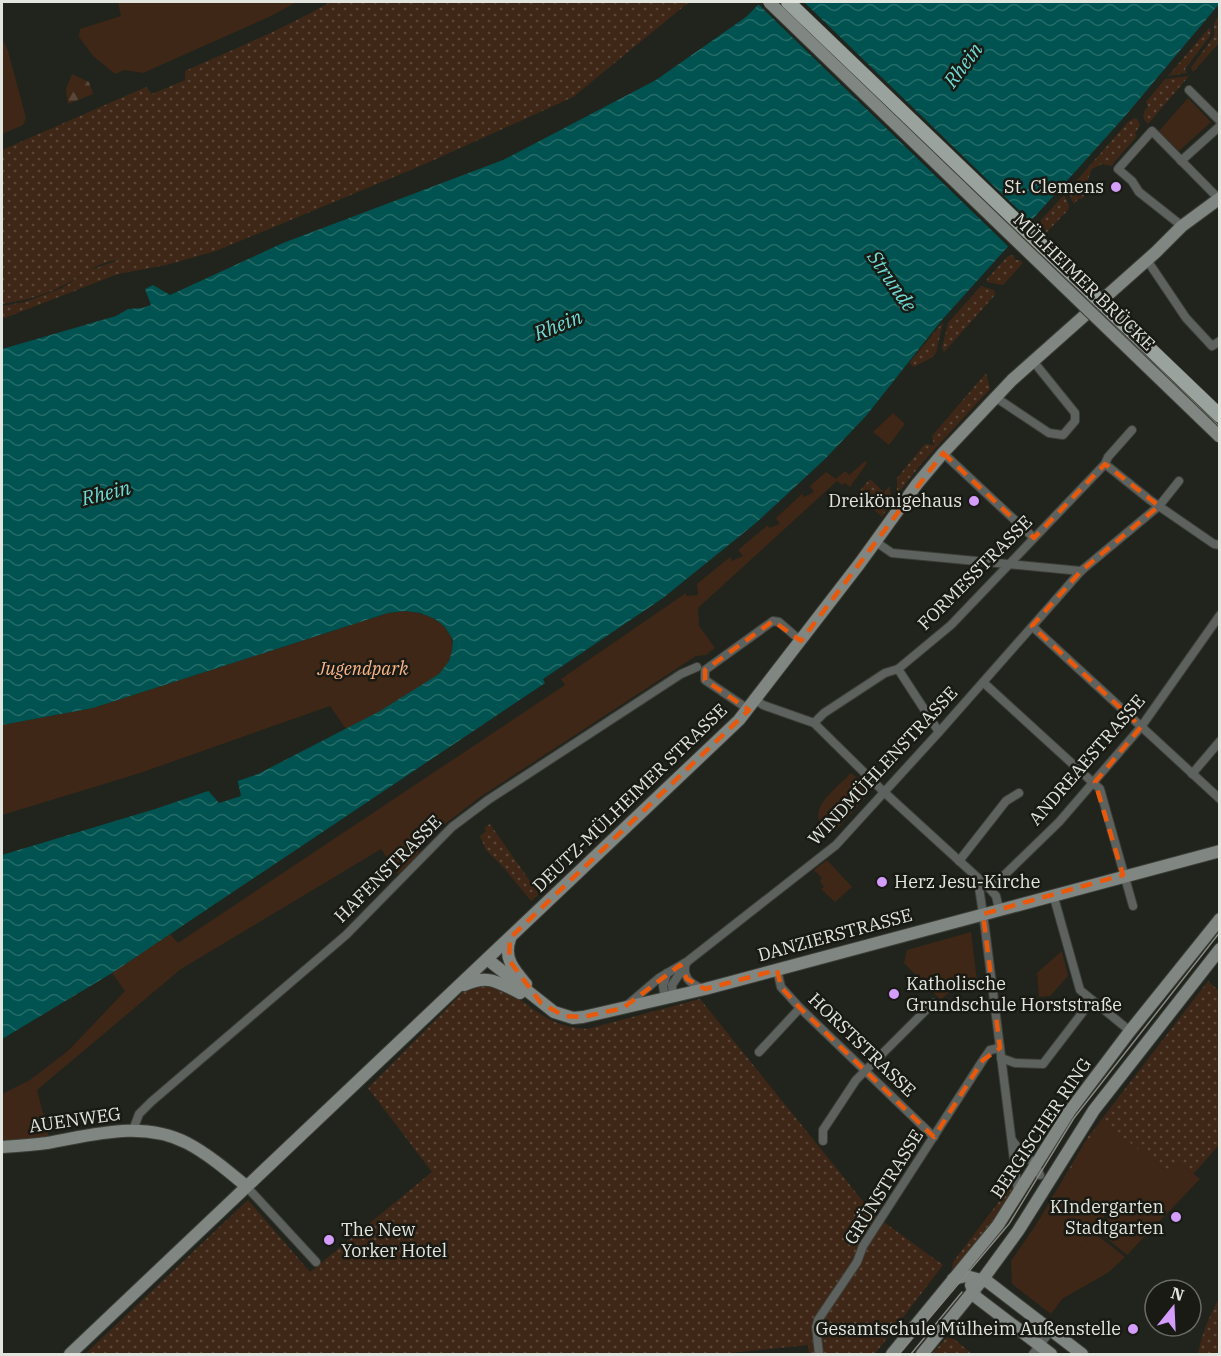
<svg xmlns="http://www.w3.org/2000/svg" width="1221" height="1356" viewBox="0 0 1221 1356" font-family="'IBM Plex Serif',serif">
<style>
.grass{fill:url(#grass-dots)}
.forest{fill:url(#forest-firs)}
.park{fill:#3e2717}
.water{fill:url(#water-waves)}
.pier{fill:#21241c}
.lines{fill:none;stroke-linecap:round;stroke-linejoin:round}
.street-casing{stroke:#3c3f37;stroke-width:10}
.secondary-casing{stroke:#3c3f37;stroke-width:14}
.street{stroke:#5e625f;stroke-width:8}
.secondary{stroke:#808682;stroke-width:12}
.tram{stroke:#878982;stroke-width:1.5}
.secondary-bridge-casing{stroke:#3c3f37;stroke-width:14;stroke-linecap:butt}
.primary-bridge-casing{stroke:#3c3f37;stroke-width:15;stroke-linecap:butt}
.secondary-bridge{stroke:#808682;stroke-width:12}
.primary-bridge{stroke:#99a29c;stroke-width:14}
.marked{fill:none;stroke:#e8590c;stroke-width:4.5;stroke-dasharray:12 8;stroke-linejoin:round}
.poi-dot{fill:#d49cfb;stroke:#181a13;stroke-width:2}
.labels{text-anchor:middle;stroke-width:5;stroke-linejoin:round;paint-order:stroke}
.poi-label{font-size:18px;fill:#e2e4de;stroke:#181a13;text-anchor:end}
.street-label{font-size:18px;fill:#e2e4de;stroke:#181a13}
.park-label{font-size:18px;font-style:italic;fill:#fbb589;stroke:#181a13}
.water-label{font-size:20px;font-style:italic;fill:#70dbd5;stroke:#181a13}
</style>
<defs>
<pattern id="grass-dots" width="8" height="8" patternUnits="userSpaceOnUse" patternTransform="scale(1.5)"><rect width="8" height="8" fill="#3e2717"/><path d="M2 2h.1M6 6h.1" fill="none" stroke="#5a4638" stroke-width="1.8" stroke-linecap="round"/></pattern>
<pattern id="forest-firs" width="22" height="20" patternUnits="userSpaceOnUse" patternTransform="scale(1.5)"><rect width="22" height="20" fill="#3e2717"/><path d="M5 1l3.5 6h-7zM16 11l3.5 6h-7z" fill="#5a4638"/></pattern>
<pattern id="water-waves" width="16" height="10" patternUnits="userSpaceOnUse" patternTransform="scale(1.5)"><rect width="16" height="10" fill="#005350"/><path d="M0 5q4-4 8 0t8 0" fill="none" stroke="#256c69"/></pattern>
</defs>
<rect width="100%" height="100%" fill="#21241c"/>
<!-- grass -->
<g class="grass">
<path d="M330,2h359l-116,95 -148,67 -209,87 -50,14 -48,9 -116,45v-13l23,-4 37,-14 28,-18 29,-10c-24,2 -38,18 -59,27 -18,9 -38,14 -58,17v-154l144,-63 6,7 33,-14v-9c49,-22 99,-42 145,-69z"/>
<path d="M1219,14v29l-26,29 -2,-4 2,-3 21,-29v-12z"/>
<path d="M1209,28l2,1 -1,7 -25,33 2,4 -19,3z"/>
<path d="M1189,76l-41,48c-7,-6 -5,-12 0,-18l-2,-4 19,-23z"/>
<path d="M1134,118l3,1 3,6 -5,9 2,2 -26,30 -9,-2 -10,5 -4,10 1,10 -7,10 -3,-1 -5,6 -4,-7 1,-10 57,-65z"/>
<path d="M1064,195l5,10 -1,5 -22,23 -1,-5h-5l1,-8z"/>
<path d="M1014,255l1,5h5l3,3 -20,22 -16,-3v-3l21,-23z"/>
<path d="M981,286l13,4 1,5 -51,57 -2,-4 6,-25z"/>
<path d="M943,322l-7,31 -5,5 -17,9 -5,-4z"/>
<path d="M986,373l4,16 -69,75 -24,31v-17l28,-34 9,1 -2,-9z"/>
<path d="M870,479l14,13 6,-6 1,17 -9,14 -25,-23z"/>
<path d="M490,824l49,70 -8,7 -27,-33 -18,-18 -6,-14 6,-5 -2,-3z"/>
<path d="M1208,981l11,10v154l-32,36 -67,66 -14,-77 -29,82 15,-20 23,19 -25,23 -54,-46v-3l52,-88z"/>
<path d="M481,983c29,3 46,25 70,37 12,6 23,8 36,9l113,-30 174,216 69,50 -68,89h-66l-1,-9 -87,9h-636l163,-154 62,72 122,-100 -64,-84 98,-99 11,-2z"/>
<path d="M1013,1186l-8,19 -54,69 2,-12 51,-67z"/>
<path d="M1219,1298v56h-21c4,-21 11,-37 21,-56z"/>
<path d="M947,1337l7,2 18,15h-40z"/>
</g>
<!-- forest -->
<path class="forest" d="M72,74l17,8 4,12 -25,10 -2,-15z"/>
<!-- park -->
<g class="park">
<path d="M118,2h179l-26,14 -128,57 -19,-3 -9,4 -22,-18 -14,-19 1,-8 41,-13z"/>
<path d="M2,38l6,13 18,67 -3,7 -21,9z"/>
<path d="M1188,98l23,24 -32,29 -20,-20z"/>
<path d="M893,413l12,11 -16,21 -16,-13z"/>
<path d="M865,461l2,2 -17,24 -5,-4 -3,2 -5,-4 -139,127 1,18 16,22 -9,7 -10,1 -216,141 -35,27 -24,23 -3,8 -20,19 -17,-25 -200,120 -144,121 12,47 -47,7v-50l28,-14 39,-30 56,-59 -13,-18 58,-39 8,9 387,-258 -4,-6 125,-86v3l12,-1 -1,-11 33,-27 2,4 11,-5 -5,-6 30,-25 1,3 11,-4 -4,-6 26,-24 2,3 10,-5 -4,-6 16,-14 10,7 9,-8 4,4z"/>
<path d="M405,611c17,2 34,6 44,22 8,14 1,31 -10,42 -8,7 -19,12 -28,18 -21,13 -43,25 -65,36l-16,-23 -190,67 -138,42v-90l91,-17 295,-95z"/>
<path d="M851,773l12,11 2,14 -29,32 -5,2c-32,-18 5,-43 20,-59z"/>
<path d="M827,860l25,27 -17,15 -14,-13 3,-2 -4,-6 2,-3 -8,-8z"/>
<path d="M971,932l7,57 -12,1 -9,-7 -16,17 -37,-37 3,-13z"/>
<path d="M1062,951l6,25 -18,20 -11,1 -2,-24z"/>
<path d="M1101,1120l69,54 9,-11 21,16 -73,76 -29,-24 15,-20 -3,-2 -33,43 -21,-16 21,17 16,-21 32,25 -16,15 -47,27 -11,15 -39,-30 -1,-23 28,-41z"/>
</g>
<!-- water -->
<path class="water" d="M761,2h458v2l-93,111 -185,206 -75,95 -42,44 -67,62 -94,76 -120,81 2,4 -433,290 -110,66v-184l153,-46 103,-35 122,-63 59,-37 10,-13 3,-10 1,-11 -8,-13 -10,-8 -15,-6 -15,-2 -17,2 -295,95 -91,17v-376l114,-33 12,-7 14,-1 9,-3 -6,-16 8,-4 17,10 113,-52 220,-83 153,-80 90,-63z"/>
<!-- pier -->
<g class="pier">
<path d="M756,2h48l229,222 -22,25z"/>
<path d="M237,778l4,18 -22,7 -13,-15z"/>
</g>
<g class="lines">
<!-- street casing -->
<g class="street-casing">
<g id="street">
<path d="M1189,90l31,31"/>
<path d="M1181,161l39,-35"/>
<path d="M1182,226l-43,-34 -7,-11 -14,-12 34,-38 67,68"/>
<path d="M1147,260l39,58 26,28 8,-5"/>
<path d="M995,397l54,36 14,2 12,-14v-8l-42,-52"/>
<path d="M943,453l91,85"/>
<path d="M1105,464l45,36 64,44 6,1"/>
<path d="M876,542l16,11 189,18"/>
<path d="M1033,627l187,172"/>
<path d="M898,669l41,63"/>
<path d="M984,683l116,106 33,117"/>
<path d="M756,700l7,5 51,18 71,70 105,96 6,7 3,13"/>
<path d="M748,709l-43,-29v-10l68,-49 6,1 22,19"/>
<path d="M814,723l10,-10 61,-40 13,-4 53,-44 154,-161 3,-7 24,-27"/>
<path d="M1192,774l28,-33"/>
<path d="M959,861l47,-60 13,-8"/>
<path d="M974,876l5,11 6,41 33,264"/>
<path d="M990,889l69,-67 82,-95 79,-112"/>
<path d="M1053,894l27,96 50,41"/>
<path d="M685,967c-1,13 7,17 18,22"/>
<path d="M777,970l4,17 19,21 134,129"/>
<path d="M673,996l-1,-11 14,-21"/>
<path d="M665,998l-2,-12 4,-13"/>
<path d="M626,1006l33,-28 29,-17 148,-116 103,-113 142,-161 78,-65 20,-25"/>
<path d="M759,1052l41,-44"/>
<path d="M1001,1058l14,5 28,1 49,-64"/>
<path d="M133,1130l6,-16 12,-12 195,-167 106,-108 36,-27 193,-126 16,-7"/>
<path d="M1012,1140c9,14 23,20 28,35"/>
<path d="M823,1141v-11l33,-50 77,-77"/>
<path d="M246,1186l70,76"/>
<path d="M819,1354l-3,-27 2,-7 39,-58 6,-16 120,-186 7,-10 10,-2"/>
<path d="M1033,1354l18,-24"/>
</g>
</g>
<!-- secondary casing -->
<g class="secondary-casing">
<g id="secondary">
<path d="M510,939c-7,19 4,31 16,45"/>
<path d="M487,959l67,53 19,6 10,-1 122,-28 515,-138"/>
<path d="M464,985c25,-11 33,-3 56,8"/>
<path d="M2,1147c15,-1 30,-2 45,-4 46,-8 95,-23 140,0 21,11 41,28 59,43"/>
<path d="M953,1279l13,-3 22,6 94,72"/>
<path d="M971,1285l5,12 75,57"/>
<path d="M70,1354l669,-634 121,-157 57,-79 26,-31 69,-73 144,-128 26,-26 38,-28"/>
<path d="M892,1354l106,-129 71,-113 61,-81 90,-112"/>
<path d="M922,1354l61,-75 35,-48 76,-121 126,-161"/>
</g>
</g>
<!-- street -->
<use href="#street" class="street"/>
<!-- secondary -->
<use href="#secondary" class="secondary"/>
<!-- tram -->
<g class="tram">
<path d="M777,2l443,425"/>
<path d="M899,1354l110,-130 65,-106 146,-186"/>
<path d="M911,1354l51,-62"/>
</g>
<!-- secondary-bridge casing -->
<g class="secondary-bridge-casing">
<path id="secondary-bridge" d="M769,2l451,435"/>
</g>
<!-- primary-bridge casing -->
<g class="primary-bridge-casing">
<path id="primary-bridge" d="M788,2l432,414"/>
</g>
<!-- secondary-bridge -->
<use href="#secondary-bridge" class="secondary-bridge"/>
<!-- primary-bridge -->
<use href="#primary-bridge" class="primary-bridge"/>
</g>
<!-- marked area -->
<path class="marked" d="M943,453l91,85 71,-74 54,42 -78,65 -49,55 109,101 -46,55 28,93 -140,39 17,134 -17,12 -49,77 -134,-129 -19,-21 -4,-17 -72,19 -18,-10 -7,-14 -57,43 -40,9 -19,-1 -23,-13 -32,-43 1,-22 239,-228 -44,-30v-10l68,-49 28,20z"/>
<!-- markers -->
<g class="poi-dot">
<circle cx="1116" cy="187" r="6"/>
<circle cx="974" cy="501" r="6"/>
<circle cx="882" cy="882" r="6"/>
<circle cx="894" cy="994" r="6"/>
<circle cx="1176" cy="1217" r="6"/>
<circle cx="329" cy="1240" r="6"/>
<circle cx="1133" cy="1329" r="6"/>
</g>
<g class="labels">
<!-- poi labels -->
<g class="poi-label">
<text x="1104" y="193">St. Clemens</text>
<text x="962" y="507">Dreikönigehaus</text>
<text x="894" y="888" text-anchor="start">Herz Jesu-Kirche</text>
<text x="906" y="990" text-anchor="start">Katholische<tspan x="906" dy="21">Grundschule Horststraße</tspan></text>
<text x="1164" y="1213">KIndergarten<tspan x="1164" dy="21">Stadtgarten</tspan></text>
<text x="341" y="1236" text-anchor="start">The New<tspan x="341" dy="21">Yorker Hotel</tspan></text>
<text x="1121" y="1335">Gesamtschule Mülheim Außenstelle</text>
</g>
<!-- street labels -->
<g class="street-label">
<text transform="translate(1084 282) rotate(44)" y="6">MÜLHEIMER BRÜCKE</text>
<text transform="translate(975 573) rotate(-45)" y="6">FORMESSTRASSE</text>
<text transform="translate(1087 760) rotate(-49)" y="6">ANDREAESTRASSE</text>
<text transform="translate(883 766) rotate(-47)" y="6">WINDMÜHLENSTRASSE</text>
<text transform="translate(630 798) rotate(-44)" y="6">DEUTZ-MÜLHEIMER STRASSE</text>
<text transform="translate(388 869) rotate(-45)" y="6">HAFENSTRASSE</text>
<text transform="translate(835 935) rotate(-15)" y="6">DANZIERSTRASSE</text>
<text transform="translate(862 1045) rotate(44)" y="6">HORSTSTRASSE</text>
<text transform="translate(75 1120) rotate(-8)" y="6">AUENWEG</text>
<text transform="translate(1041 1128) rotate(-56)" y="6">BERGISCHER RING</text>
<text transform="translate(884 1187) rotate(-58)" y="6">GRÜNSTRASSE</text>
</g>
<!-- park labels -->
<g class="park-label">
<text x="363" y="675">Jugendpark</text>
</g>
<!-- water labels -->
<g class="water-label">
<text transform="translate(963 65) rotate(-53)" y="7">Rhein</text>
<text transform="translate(892 281) rotate(55)" y="7">Strunde</text>
<text transform="translate(558 325) rotate(-22)" y="7">Rhein</text>
<text transform="translate(106 493) rotate(-14)" y="7">Rhein</text>
</g>
</g>
<!-- border -->
<rect width="1221" height="1356" fill="none" stroke="#e2e4de" stroke-width="6"/>
<!-- north arrow -->
<g transform="translate(1173 1308) rotate(18)"><circle r="28" fill="#181a13" stroke="#696b64" stroke-width="1.5"/>
<path d="M0-4.5L10 22L0 15L-10 22Z" fill="#d49cfb"/>
<text y="-9" font-size="16" font-weight="bold" text-anchor="middle" fill="#e2e4de">N</text>
</g>
</svg>
